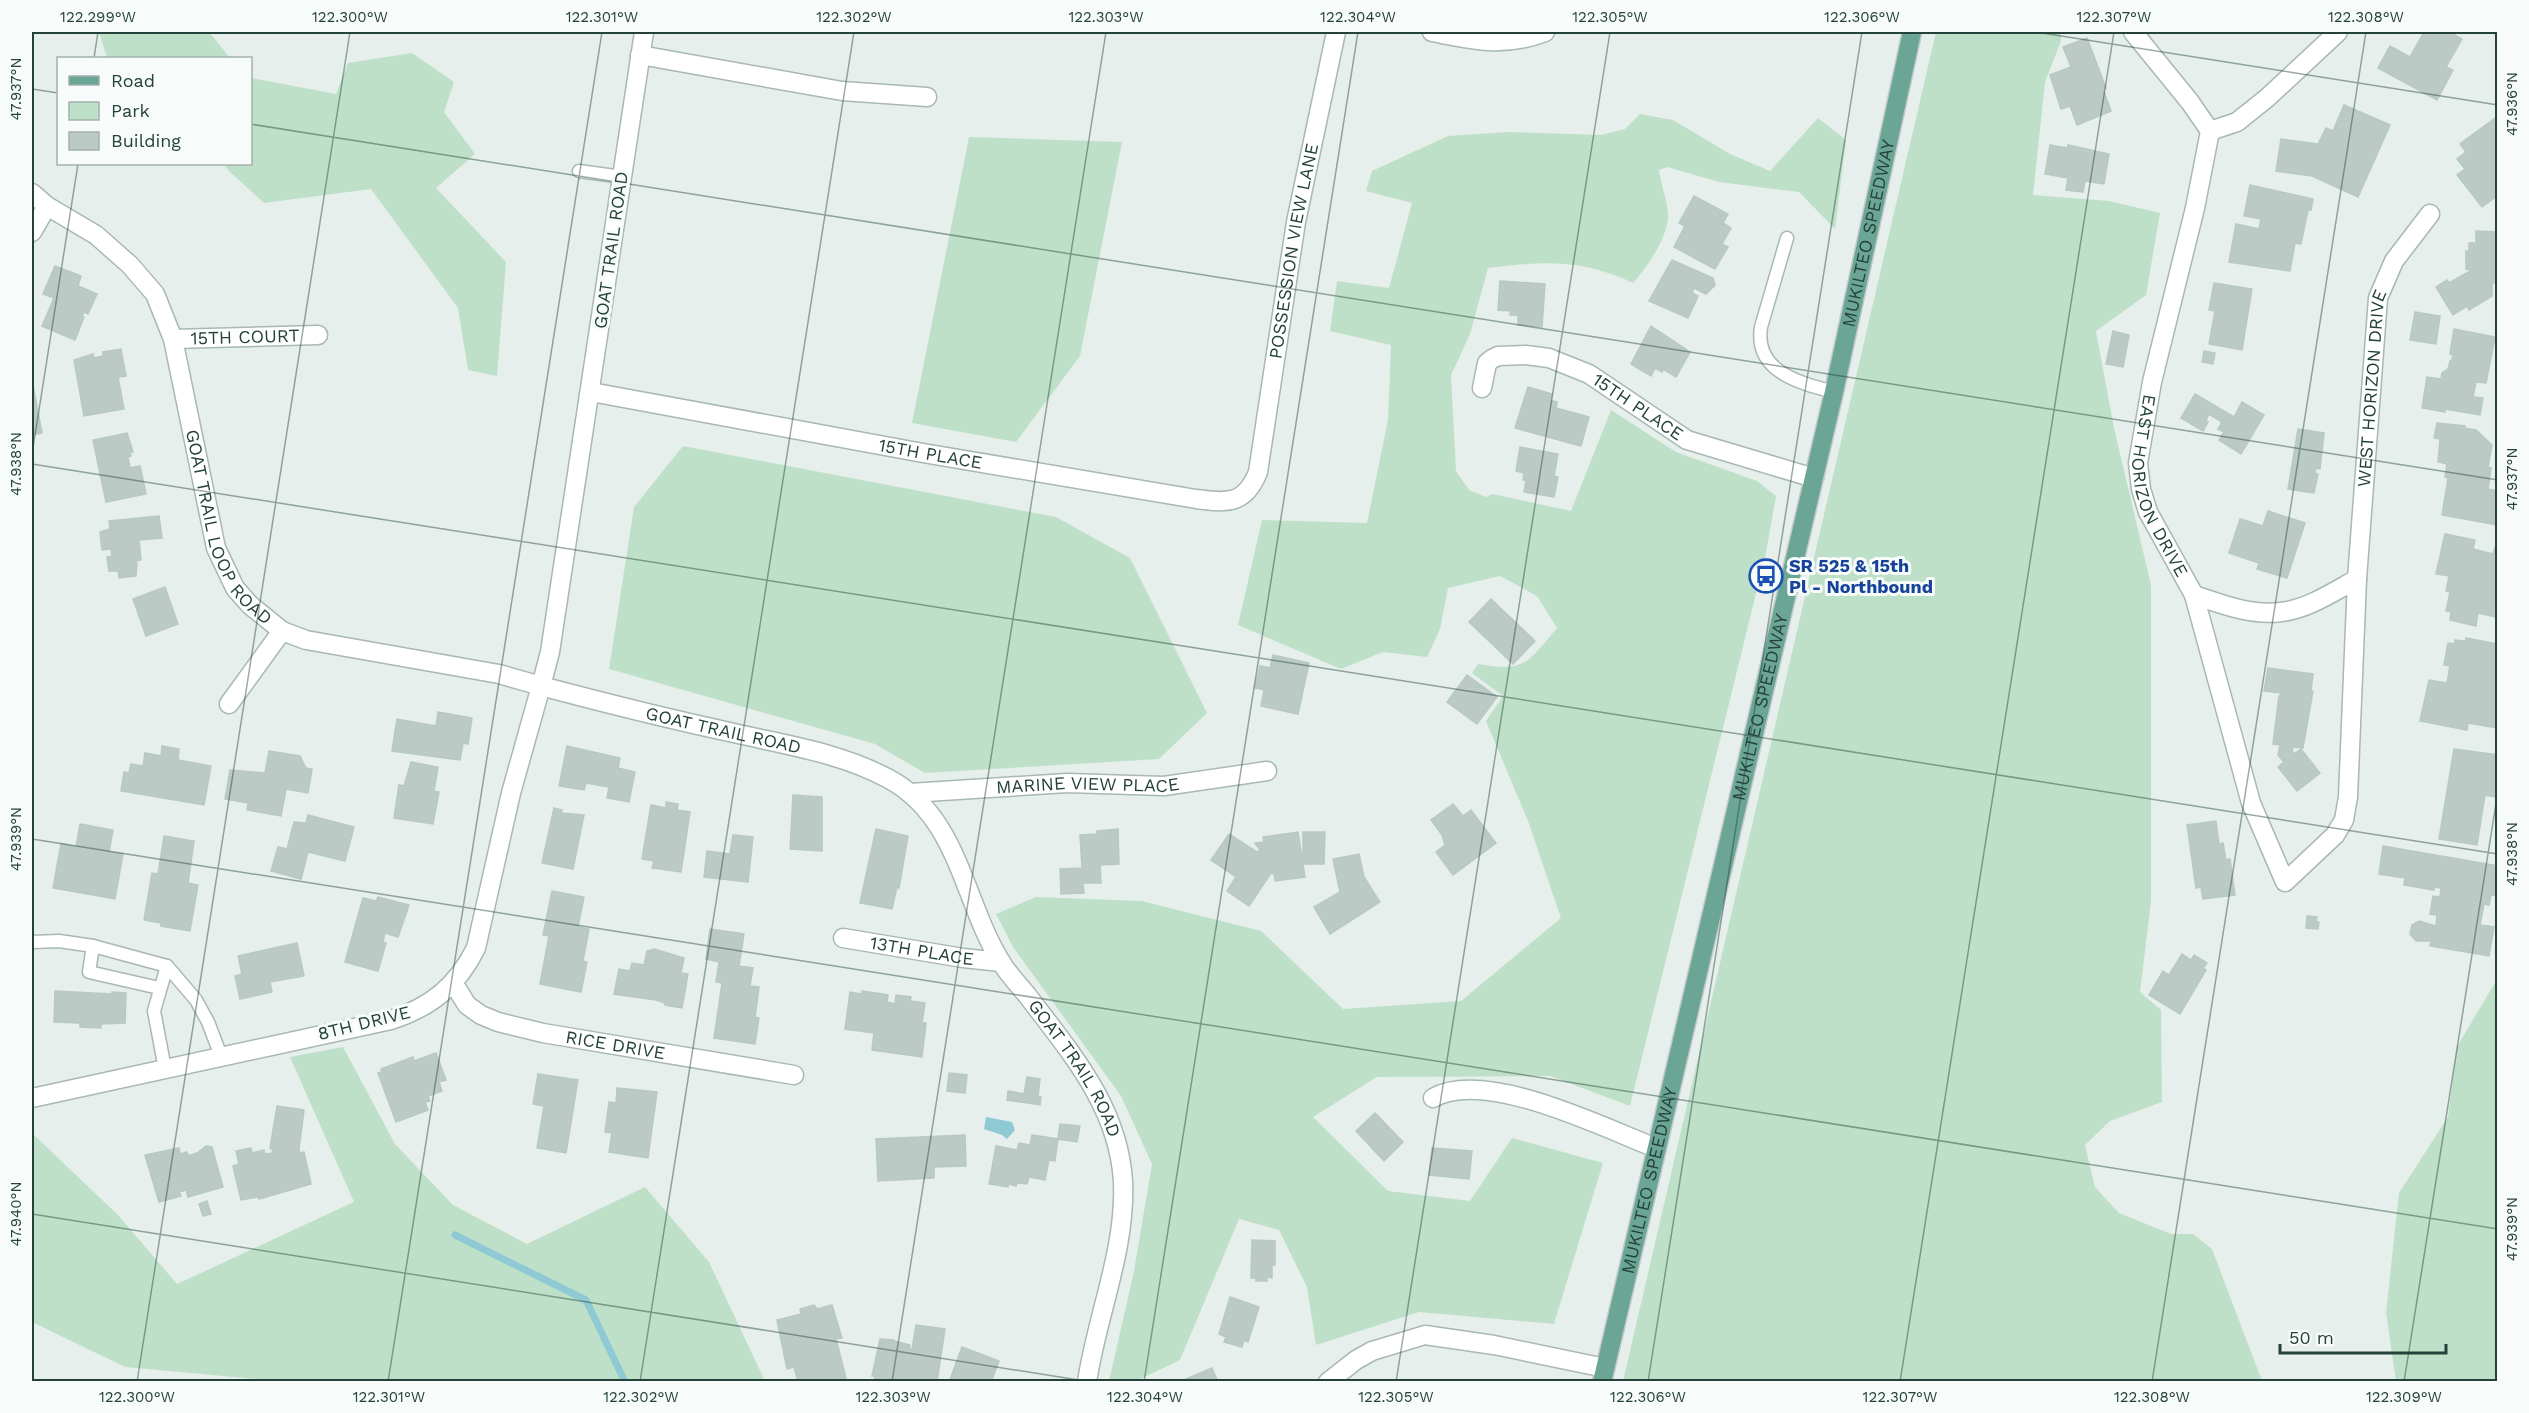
<svg xmlns="http://www.w3.org/2000/svg" width="2529" height="1413" viewBox="0 0 2529 1413" font-family="'Work Sans',sans-serif">
<style>
.green{fill:#bfe0c8}
.water{fill:#8ec9d4}
.lines{fill:none;stroke-linecap:round;stroke-linejoin:round}
.stream{stroke:#8ec9d4;stroke-width:7}
.building{fill:#bbcac4;stroke:#b8c9c2;stroke-width:1.5}
.service-casing{stroke:#a8b8b2;stroke-width:15}
.minor-casing{stroke:#a8b8b2;stroke-width:21}
.tertiary-casing{stroke:#a8b8b2;stroke-width:21}
.primary-casing{stroke:#c2cac8;stroke-width:21}
.service{stroke:#fff;stroke-width:12}
.minor{stroke:#fff;stroke-width:18}
.tertiary{stroke:#fff;stroke-width:18}
.primary{stroke:#6aa596;stroke-width:18}
.ticks{fill:none;stroke:#24423a;stroke-width:1.5;stroke-opacity:0.45}
.labels{text-anchor:middle;stroke-width:6;stroke-linejoin:round;paint-order:stroke}
.street-label{font-size:18px;fill:#24423a;stroke:#f7fbf9}
.transit-label{font-size:18px;font-weight:bold;fill:#164399;stroke:#f7fbf9;text-anchor:start}
.neatline{fill:none;stroke:#24423a;stroke-width:2}
.ticks-label{font-size:15px;text-anchor:middle;fill:#24423a}
</style>
<rect width="100%" height="100%" fill="#e6efeb"/>
<!-- green -->
<g class="green">
<path d="M99,32h110l21,26h-123z"/>
<path d="M1936,32h125v9l-16,41 -12,113 76,6 51,12 -14,82 -50,36 18,97 37,157v317l-11,90 21,18 1,92 -52,19 -25,24 10,42 24,26 52,21h22l19,15 50,132h-639z"/>
<path d="M412,53l42,29 -10,30 31,42 -39,34 70,74 -9,114 -29,-6 -10,-62 -87,-119 -107,14 -36,-33 -4,-6h26l1,-86 85,16 12,-31z"/>
<path d="M1640,114l33,6 57,34 40,17 48,-53 28,22 -11,89 -36,-37 -80,-10 -52,-15 -8,3c2,15 9,32 9,47 -1,22 -21,50 -35,66 -51,-24 -90,-22 -145,-15l-18,66 -19,41 5,96 13,19 17,7 7,-3 78,17 40,-101 65,42 81,29 19,15 -10,57 -136,553 -80,-30 -173,1 -64,40 75,74 82,10 42,-63 91,25 -49,161 -135,-12 -103,33 -9,-58 -28,-57 -40,-11 -59,141 -44,21h-27l25,-110 18,-107 -31,-68 -108,-149 -17,-33 40,-17 106,4 119,30 82,78 118,-8 100,-83 -33,-97 -42,-100 17,-25 -31,-23 6,-9c47,9 50,-2 79,-36l-20,-32 -37,-20 -52,12 -8,41 -13,28 -44,-5 -42,17 -103,-44 24,-105 105,3 21,-103 3,-75 -61,-14 7,-50 52,7 23,-85 -46,-12 6,-20 76,-35 60,-4 93,3 24,-6z"/>
<path d="M969,137l153,5 -42,214 -64,86 -104,-19z"/>
<path d="M683,446l373,71 74,41 77,155 -48,46 -234,14 -50,-29 -266,-75 25,-162z"/>
<path d="M2497,979v402h-101l-10,-68 13,-120 49,-76 9,-70z"/>
<path d="M343,1047l52,97 58,61 74,39 118,-57 64,75 56,119h-487l-153,-14 -93,-45v-186l2,-1 84,80 59,69 177,-82 -64,-145z"/>
</g>
<!-- water -->
<path class="water" d="M986,1117l26,5 3,8 -8,9 -5,-4 -18,-6z"/>
<g class="lines">
<!-- stream -->
<path class="stream" d="M455,1235l131,65 39,82"/>
</g>
<!-- building -->
<g class="building">
<path d="M2424,32h25l13,7 -16,28 7,3 -16,30 -59,-32 12,-22 20,11z"/>
<path d="M2087,38l19,50 -3,1 8,22 -34,14 -7,-19 -9,3 -11,-34 21,-8 -8,-20z"/>
<path d="M2344,105l46,20 -32,72 -46,-21 -36,-5 5,-32 37,5 8,-16 7,3z"/>
<path d="M2498,116v79l-16,12 -25,-32 8,-6 -8,-10 9,-7 -6,-8z"/>
<path d="M2050,145l17,3 1,-3 41,9 -5,30 -19,-3 -2,11 -17,-2 2,-12 -23,-4z"/>
<path d="M2250,185l63,14 -2,11h-3l-7,34 -6,-1 -5,28 -61,-9 7,-38 23,5 2,-10 -17,-3z"/>
<path d="M1694,196l34,18 -5,9 8,5 -9,16 6,3 -13,22 -41,-22 11,-21 -6,-3z"/>
<path d="M2476,231l22,1v51h-6v13l-23,14 -2,-4 -14,9 -17,-28 11,-7 2,3 23,-13 -6,-1v-18h3v-8h7z"/>
<path d="M1672,260l41,18 2,7 -9,9 -12,-6 -2,5 6,3 -10,22 -39,-17z"/>
<path d="M55,266l26,10 -3,10 19,8 -9,20 -4,-2 -2,4 2,1 -9,23 -33,-14 12,-28 -11,-4z"/>
<path d="M1500,281l45,3 -3,43 -24,-2v-10h-8l1,-4 -13,-1z"/>
<path d="M2214,283l38,6 -10,61 -33,-6 6,-33 -6,-1z"/>
<path d="M2415,312l25,4 -4,28 -26,-4z"/>
<path d="M1651,326l39,26 -14,25 -13,-8 -1,3 -7,-4 -4,8 -20,-12z"/>
<path d="M2454,329l41,8 -9,46 -10,-1 -3,15 10,1 -3,17 -35,-6v3l-23,-4 5,-31 14,2 1,-6 6,-4 2,-8 2,-1 1,-5 -3,-1z"/>
<path d="M2113,331l16,4 -6,32 -17,-3z"/>
<path d="M121,349l5,27 -8,1 6,32 -40,7 -10,-56 19,-6 1,4 9,-2v-4z"/>
<path d="M2204,351l11,2 -2,11 -11,-2z"/>
<path d="M33,385l9,48 -10,2v-49z"/>
<path d="M1528,387l24,7 -2,6 7,2 -1,6 33,9 -8,29 -66,-18z"/>
<path d="M2195,394l39,23 8,-15 22,13 -23,39 -22,-14 5,-8 -6,-3 4,-7 -13,-8 -3,6 2,2 -5,9 -22,-13z"/>
<path d="M2437,423l28,3 -1,2 12,2 16,15 -4,22 3,1 -3,21 10,2v34l-56,-10 6,-37 -3,-1 2,-13 -9,-2 2,-23 -6,-1z"/>
<path d="M2298,429l26,4 -4,36 -4,-1 -1,6h3l-4,19 -26,-4z"/>
<path d="M127,433l6,19h-3l1,4 -3,1 2,11 10,-2 6,28 -40,8 -13,-62z"/>
<path d="M1520,447l38,7 -4,22 4,1 -4,20 -30,-5 2,-12h-3l1,-7 -8,-2z"/>
<path d="M2268,511l37,12 -18,55 -30,-9 2,-6 -30,-10 11,-34 23,7z"/>
<path d="M159,516l3,22 -23,2 2,20 -6,1 2,2 -1,13 -17,2 -1,-7h-9l-2,-14 5,-1 -1,-7 -9,1 -2,-18 10,-3 -1,-8z"/>
<path d="M2445,534l30,6 -2,9 20,5 2,-7 3,1 -2,69 -18,-4 -2,13 -26,-6 1,-8 -5,-1 4,-19 -4,-1 3,-15 -13,-2z"/>
<path d="M165,587l13,37 -32,12 -13,-37z"/>
<path d="M1491,599l44,42 -22,23 -44,-42z"/>
<path d="M2466,638l32,6v84l-30,-5 -1,7 -47,-9 9,-41 18,3 3,-17 -6,-1 4,-22 7,1v-4l11,1z"/>
<path d="M1273,655l36,8 -11,51 -37,-8 3,-16 -9,-2 5,-22 10,2z"/>
<path d="M2268,668l45,6 -2,17h2l-10,57 -10,-1 -1,4 2,3 7,-5 19,24 -23,18 -19,-24 6,-5 -6,-7 2,-10 -7,-1 6,-48 3,-3 -18,-2z"/>
<path d="M1467,675l30,22 -20,27 -30,-22z"/>
<path d="M438,712l34,6 -4,26 -5,-1 -3,17 -68,-9 5,-32 39,7z"/>
<path d="M162,746l17,3 -1,11 33,6 -7,39 -83,-14 3,-19 5,1 2,-9 12,2 2,-13 16,3z"/>
<path d="M567,746l53,12 -2,10 17,4 -6,30 -22,-4 2,-11 -23,-4 -2,7 -25,-4z"/>
<path d="M2454,749l44,6 -2,42 -11,-2 -8,50 -38,-6z"/>
<path d="M269,751l31,5 6,12 6,1 -4,24 -22,-4 -5,27 -34,-6 1,-7 -23,-4 5,-29 35,3z"/>
<path d="M411,762l27,5 -4,24 5,1 -6,32 -39,-6 5,-33 5,1z"/>
<path d="M793,795l29,2v54l-32,-2z"/>
<path d="M666,802l12,2 -1,6 13,2 -9,60 -29,-4 2,-7 -12,-2 9,-54 15,3z"/>
<path d="M1453,804l10,12 8,-6 25,33 -43,32 -17,-23 9,-7 -3,-10 -11,-15z"/>
<path d="M554,808l8,2 -1,3 23,2 -11,54 -31,-6z"/>
<path d="M308,815l46,12 -9,34 -37,-9 -7,27 -30,-8 7,-24 9,2 7,-27 12,1z"/>
<path d="M2216,821l3,23 4,-1 3,17 4,-1 5,36 -32,4 -2,-12 -5,1 -9,-63z"/>
<path d="M80,824l33,6 -4,22 14,2 -8,45 -62,-11 8,-44 15,3z"/>
<path d="M876,829l32,7 -9,52 -2,-1 -5,22 -32,-6z"/>
<path d="M1118,829l1,35 -19,1 1,18h-18l1,10 -23,1 -1,-25 22,-1 -2,-33 17,-1v-3z"/>
<path d="M1298,832l7,45 -30,4 -1,-7 -3,-1 -22,33 -22,-15 9,-14 -25,-17 18,-26 28,18 3,-2 -5,-7 9,-1 -1,-5z"/>
<path d="M1303,832h22l-1,32h-21z"/>
<path d="M733,835l20,2 -5,45 -44,-5 3,-26 23,3z"/>
<path d="M164,836l30,5 -6,42 10,2 -8,46 -29,-5v-3l-17,-3 8,-47 6,1z"/>
<path d="M2383,846l115,20v30l-7,-1 -2,10 -5,-1 -4,21 14,2 -5,29 -59,-10 1,-5h-15l-6,-7 2,-9 7,-4 17,5 1,-11 -7,-1 3,-18 7,1 1,-9 -7,-1v3l-30,-5 1,-7 -26,-4z"/>
<path d="M1359,854l5,23 16,25 -50,32 -16,-27 26,-15 -7,-33z"/>
<path d="M552,891l32,6 -6,30 11,2 -6,32 4,1 -6,30 -41,-8 9,-48 -6,-1z"/>
<path d="M378,897l31,8 -11,32 -13,-4 -2,9 3,1 -8,28 -33,-9 18,-64 13,3z"/>
<path d="M2307,916l10,1 -1,5h3l-1,7 -12,-1z"/>
<path d="M710,929l34,5 -5,32 14,2 -3,18 9,1 -4,30 4,1 -4,26 -41,-6 8,-55 -6,-1 3,-20 -13,-3z"/>
<path d="M297,943l7,33 -34,6 2,10 -32,7 -5,-23 7,-2 -4,-18z"/>
<path d="M654,949l30,9 -3,15 7,1 -6,34 -17,-3v-2l-9,-3 -42,-6 5,-25 11,2 2,-8 12,2 3,-14z"/>
<path d="M2182,954l9,6 3,-5 13,8 -4,5 3,2 -26,44 -31,-19 14,-24 6,4z"/>
<path d="M55,991l57,3v-2l14,1 -1,30 -24,1v4l-21,-1v-4l-26,-1z"/>
<path d="M862,991l26,4 -1,7 8,2 1,-9 15,2 -1,4 15,2 -3,20h4l-4,34 -50,-7 2,-17 -29,-4 5,-37 12,2z"/>
<path d="M436,1053l10,27 -7,2 3,9 -14,5 2,5 -5,1 3,8 -32,12 -18,-49 4,-1 -1,-3 32,-12 1,4z"/>
<path d="M949,1073l18,2 -2,18 -18,-2z"/>
<path d="M538,1074l40,6 -12,73 -29,-5 7,-42 -11,-2z"/>
<path d="M1027,1077l13,2 -2,17 3,1 -1,8 -33,-5 1,-9 16,3z"/>
<path d="M617,1088l40,4 -9,66 -39,-6 3,-19 -7,-1 4,-30 7,1z"/>
<path d="M277,1106l27,4 -5,39 1,4 4,-1 7,32 -52,15 -1,-2 -17,3 -8,-34 6,-2 -3,-13 15,-3 1,5 12,-3 1,4 8,-1 -1,-4 -2,-1z"/>
<path d="M1375,1113l28,29 -19,19 -28,-30z"/>
<path d="M1060,1124l20,2 -3,16 -19,-3z"/>
<path d="M965,1135l1,31 -32,1v11l-56,3 -2,-42z"/>
<path d="M1032,1135l26,4 -3,22 -6,-1 -4,20 -16,-3 -2,7 -10,-1 -1,3 -7,-2 -1,3 -19,-3 7,-38 21,4 2,-7 11,2z"/>
<path d="M206,1146l6,1 11,40 -35,10 -2,-7 -7,2 2,4 -22,6 -14,-47 34,-7 1,6 7,-2 1,4 9,-3z"/>
<path d="M1432,1148l40,3 -3,28 -40,-4z"/>
<path d="M207,1201l4,13 -8,2 -4,-12z"/>
<path d="M1252,1240l23,1v24h-3v13l-5,-1v4h-11v-3h-5z"/>
<path d="M1230,1297l29,10 -11,35 -4,-2 -2,7 -18,-5 2,-5 -7,-3z"/>
<path d="M814,1305l3,4 15,-4 10,33 -6,1 10,39 -13,4h-35l-4,-15 -7,2 -10,-49 24,-6 -1,-5z"/>
<path d="M916,1325l29,4 -8,53h-63l1,-6h-3l8,-37 14,1v1l16,4 -1,4h3z"/>
<path d="M962,1347l37,14 -8,21h-42z"/>
<path d="M1212,1368l6,14h-39z"/>
</g>
<g class="lines">
<!-- service casing -->
<g class="service-casing">
<g id="service">
<path d="M579,171l43,6"/>
<path d="M1787,238l-26,89c-7,45 39,56 73,65"/>
<path d="M32,942l27,-1 34,5 74,20 29,34 12,22 13,34"/>
<path d="M93,946l-4,26 70,16"/>
<path d="M165,1069l-11,-58 13,-45"/>
</g>
</g>
<!-- minor casing -->
<g class="minor-casing">
<g id="minor">
<path d="M1432,32c42,8 71,16 113,0"/>
<path id="s1" d="M2133,32l57,70 20,29 -15,77 -43,174 -14,81 3,26 7,23 46,83 57,208 34,79 50,-47 9,-15 4,-23 9,-218 21,-281 16,-37 36,-47"/>
<path d="M640,55l202,36 85,6"/>
<path d="M2210,131l27,-9 30,-24 71,-66"/>
<path id="s2" d="M32,193l15,13 49,29 34,30 25,29 18,45 43,209 19,40 15,17 32,26 24,9 193,34 42,12 -30,107 -35,155c-19,38 -45,59 -85,72l-359,78"/>
<path d="M32,232l15,-26"/>
<path id="s3" d="M173,339l145,-4"/>
<path id="s4" d="M1482,388l5,-25 5,-4 6,-3 28,-1 23,3 40,16 98,66 127,38"/>
<path id="s5" d="M591,392l332,61 273,46c31,4 49,6 62,-27l38,-250 40,-190"/>
<path d="M2194,595c27,9 57,21 87,17 27,-3 52,-20 76,-33"/>
<path d="M229,704l53,-73"/>
<path id="s6" d="M910,793l157,-10 97,3 103,-15"/>
<path id="s7" d="M843,938l120,20 38,4"/>
<path id="s8" d="M454,984l13,21 14,10 17,7 45,11 251,42"/>
<path d="M1433,1098c52,-30 171,30 223,50"/>
</g>
</g>
<!-- tertiary casing -->
<g class="tertiary-casing">
<g id="tertiary">
<path id="s9" d="M644,32l-94,620 -9,34c64,17 128,33 193,47 52,12 107,20 155,46 70,38 74,122 112,183 7,12 17,22 26,33 43,57 92,112 96,187 3,68 -26,133 -36,200"/>
<path d="M1328,1382l28,-22 16,-9 53,-16 69,10 111,23"/>
</g>
</g>
<!-- primary casing -->
<g class="primary-casing">
<g id="primary">
<path id="s10" d="M1602,1382l232,-990 78,-360"/>
</g>
</g>
<!-- service -->
<use href="#service" class="service"/>
<!-- minor -->
<use href="#minor" class="minor"/>
<!-- tertiary -->
<use href="#tertiary" class="tertiary"/>
<!-- primary -->
<use href="#primary" class="primary"/>
</g>
<!-- ticks -->
<path class="ticks" d="M2036,32l462,73M94,58l4,-26M32,89l26,4M250,124l2248,356M32,454l46,-290M32,464l2466,390M32,839l2466,390M32,1214l1059,168M137,1382l213,-1350M388,1382l214,-1350M640,1382l214,-1350M892,1382l214,-1350M1144,1382l214,-1350M1396,1382l214,-1350M1648,1382l214,-1350M1900,1382l214,-1350M2152,1382l214,-1350M2404,1382l94,-591"/>
<!-- icons -->
<defs>
<g id="bus-ring" transform="scale(1.725)"><circle r="9.5" fill="#f7fbf9" stroke="#1a4fb4" stroke-width="1.5"/><path d="M-5-6H5V4H4V6H2V4H-2V6H-4V4H-5ZM-3.5-4V0h7V-4ZM-3.5 1.2v1.5H-2V1.2ZM2 1.2v1.5H3.5V1.2Z" fill="#1a4fb4"/></g>
</defs>
<g fill-rule="evenodd">
<use href="#bus-ring" x="1766" y="576"/>
</g>
<g class="labels">
<!-- street labels -->
<g class="street-label">
<text dy="6" stroke="none"><textPath href="#s10" startOffset="1179">MUKILTEO SPEEDWAY</textPath></text>
<text transform="translate(611 250) rotate(-82)" y="6">GOAT TRAIL ROAD</text>
<text dy="6" stroke="none"><textPath href="#s5" startOffset="914">POSSESSION VIEW LANE</textPath></text>
<text dy="6" stroke="none"><textPath href="#s3" startOffset="72">15TH COURT</textPath></text>
<text dy="6" stroke="none"><textPath href="#s1" startOffset="1431">WEST HORIZON DRIVE</textPath></text>
<text dy="6" stroke="none"><textPath href="#s4" startOffset="192">15TH PLACE</textPath></text>
<text dy="6" stroke="none"><textPath href="#s5" startOffset="345">15TH PLACE</textPath></text>
<text dy="6" stroke="none"><textPath href="#s1" startOffset="492">EAST HORIZON DRIVE</textPath></text>
<text dy="6" stroke="none"><textPath href="#s2" startOffset="408">GOAT TRAIL LOOP ROAD</textPath></text>
<text dy="6" stroke="none"><textPath href="#s10" startOffset="693">MUKILTEO SPEEDWAY</textPath></text>
<text dy="6" stroke="none"><textPath href="#s9" startOffset="850">GOAT TRAIL ROAD</textPath></text>
<text dy="6" stroke="none"><textPath href="#s6" startOffset="178">MARINE VIEW PLACE</textPath></text>
<text dy="6" stroke="none"><textPath href="#s7" startOffset="80">13TH PLACE</textPath></text>
<text transform="translate(364 1023) rotate(-14)" y="6">8TH DRIVE</text>
<text dy="6" stroke="none"><textPath href="#s8" startOffset="180">RICE DRIVE</textPath></text>
<text dy="6" stroke="none"><textPath href="#s9" startOffset="1372">GOAT TRAIL ROAD</textPath></text>
<text dy="6" stroke="none"><textPath href="#s10" startOffset="207">MUKILTEO SPEEDWAY</textPath></text>
</g>
<!-- transit labels -->
<g class="transit-label">
<text x="1789" y="572">SR 525 &amp; 15th<tspan x="1789" dy="21">Pl - Northbound</tspan></text>
</g>
</g>
<!-- border -->
<rect width="2529" height="1413" fill="none" stroke="#f7fbf9" stroke-width="66"/>
<!-- legend -->
<rect x="57" y="57" width="195" height="108" fill="#f7fbf9" stroke="#a3b1ad" stroke-width="1.5"/>
<rect x="69" y="76" width="30" height="9" fill="#6aa596" stroke="#a3b1ad" stroke-width="1.5"/>
<text x="111" y="87" font-size="18" fill="#24423a">Road</text>
<rect x="69" y="102" width="30" height="18" fill="#bfe0c8" stroke="#a3b1ad" stroke-width="1.5"/>
<text x="111" y="117" font-size="18" fill="#24423a">Park</text>
<rect x="69" y="132" width="30" height="18" fill="#bbcac4" stroke="#a3b1ad" stroke-width="1.5"/>
<text x="111" y="147" font-size="18" fill="#24423a">Building</text>
<!-- scale -->
<path d="M2280 1344v9h166v-9" fill="none" stroke="#24423a" stroke-width="3"/>
<text x="2289" y="1344" font-size="18" fill="#24423a" stroke="#f7fbf9" stroke-width="4.5" paint-order="stroke">50 m</text>
<rect x="33" y="33" width="2463" height="1347" class="neatline"/>
<g class="ticks-label">
<text x="98" y="22">122.299°W</text>
<text x="350" y="22">122.300°W</text>
<text x="602" y="22">122.301°W</text>
<text x="854" y="22">122.302°W</text>
<text x="1106" y="22">122.303°W</text>
<text x="1358" y="22">122.304°W</text>
<text x="1610" y="22">122.305°W</text>
<text x="1862" y="22">122.306°W</text>
<text x="2114" y="22">122.307°W</text>
<text x="2366" y="22">122.308°W</text>
<text transform="translate(16 89) rotate(-90)" y="5">47.937°N</text>
<text transform="translate(2512 104) rotate(-90)" y="5">47.936°N</text>
<text transform="translate(16 464) rotate(-90)" y="5">47.938°N</text>
<text transform="translate(2512 479) rotate(-90)" y="5">47.937°N</text>
<text transform="translate(16 839) rotate(-90)" y="5">47.939°N</text>
<text transform="translate(2512 854) rotate(-90)" y="5">47.938°N</text>
<text transform="translate(16 1214) rotate(-90)" y="5">47.940°N</text>
<text transform="translate(2512 1229) rotate(-90)" y="5">47.939°N</text>
<text x="137" y="1402">122.300°W</text>
<text x="389" y="1402">122.301°W</text>
<text x="641" y="1402">122.302°W</text>
<text x="893" y="1402">122.303°W</text>
<text x="1145" y="1402">122.304°W</text>
<text x="1396" y="1402">122.305°W</text>
<text x="1648" y="1402">122.306°W</text>
<text x="1900" y="1402">122.307°W</text>
<text x="2152" y="1402">122.308°W</text>
<text x="2404" y="1402">122.309°W</text>
</g>
</svg>
